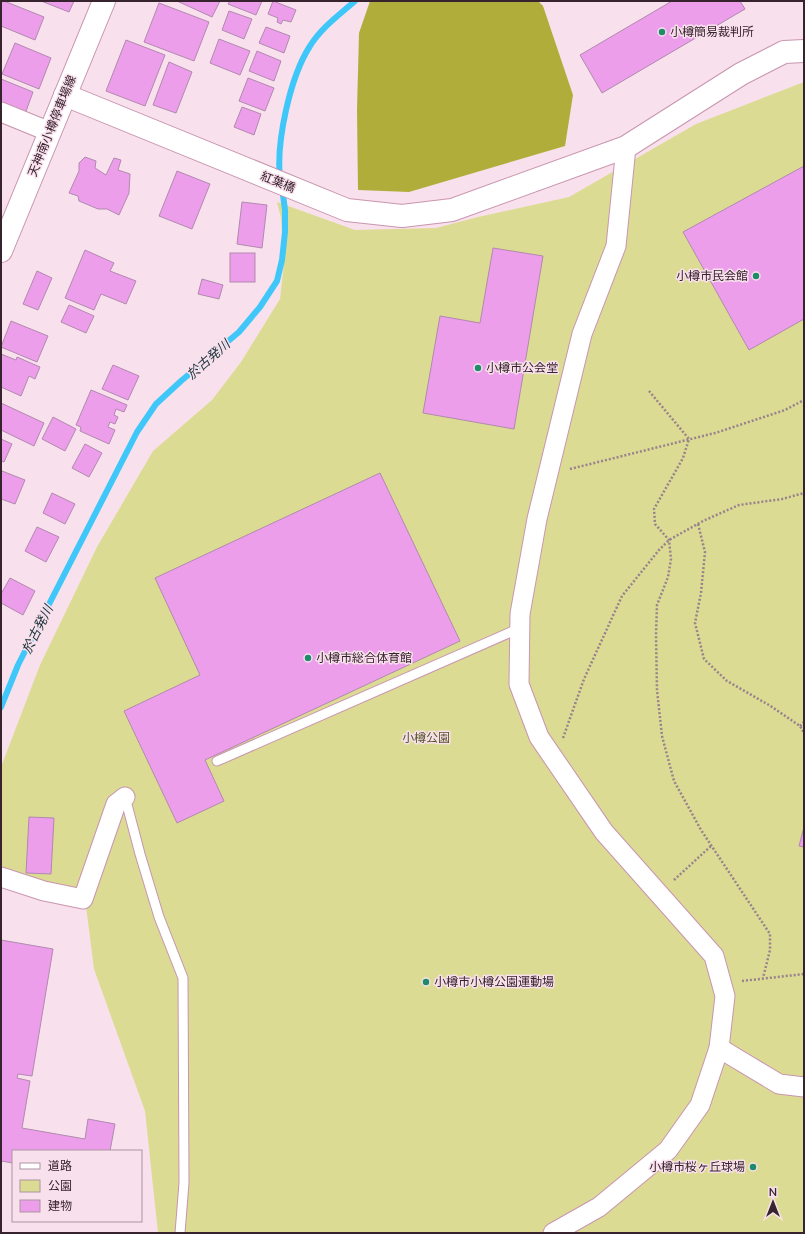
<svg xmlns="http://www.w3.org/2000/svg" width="805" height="1234" viewBox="0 0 805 1234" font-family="Mulish,'Noto Sans JP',sans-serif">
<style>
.green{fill:#dcdb93}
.forest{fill:#b1ad3b}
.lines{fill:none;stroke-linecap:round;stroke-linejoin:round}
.stream{stroke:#3fc7f9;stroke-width:6}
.building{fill:#ec9eea;stroke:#b189af}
.lane-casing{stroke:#c995af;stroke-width:11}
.street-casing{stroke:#c995af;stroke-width:21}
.secondary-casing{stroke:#c995af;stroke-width:24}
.path{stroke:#98828d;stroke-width:2.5;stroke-dasharray:2 2;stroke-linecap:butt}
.lane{stroke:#fff;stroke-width:9}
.street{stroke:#fff;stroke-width:19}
.secondary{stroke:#fff;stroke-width:22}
.poi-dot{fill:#1e8c6b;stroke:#f8e1ec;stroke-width:1.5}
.labels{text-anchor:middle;stroke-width:3;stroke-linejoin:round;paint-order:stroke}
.poi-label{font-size:12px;fill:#37232d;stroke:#f8e1ec;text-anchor:start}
.street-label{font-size:12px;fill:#37232d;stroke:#f8e1ec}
.park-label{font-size:12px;fill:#565528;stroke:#f8e1ec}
.water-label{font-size:13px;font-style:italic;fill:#1a303a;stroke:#f8e1ec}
</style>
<rect width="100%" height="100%" fill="#f8e1ec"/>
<!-- green -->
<path class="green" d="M804,82v1151h-646l-13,-122 -51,-142 -8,-63 -85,-19v-120l39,-102 57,-118 56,-96 59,-51 29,-38 39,-63 4,-35 -3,-46 -4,-16 78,28 81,-2 42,-11 91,-20 127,-73z"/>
<!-- forest -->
<path class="forest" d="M370,1h168l5,5 30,89 -8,51 -156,46 -51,-2 -1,-80 2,-77z"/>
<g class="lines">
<!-- stream -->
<g class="stream">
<path d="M280,178c-4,-36 10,-101 30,-132 11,-18 29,-31 45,-45"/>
<path d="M1,707l17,-42 119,-233 19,-28 25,-23 58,-49 21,-25 17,-26 5,-21 3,-28v-22l-3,-23"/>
</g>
</g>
<!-- building -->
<g class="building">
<path d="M1,1h3l40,16 -9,23 -34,-14z"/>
<path d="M41,1h33l-5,11z"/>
<path d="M177,1h43l-8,16z"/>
<path d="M230,1h32l-6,14 -28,-11z"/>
<path d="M273,1l23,9 -5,12 -8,-2 -2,4 -4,-2 1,-4 -10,-4z"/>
<path d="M672,1h68l5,8 -143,84 -22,-38z"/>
<path d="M159,3l50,19 -15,39 -50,-19z"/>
<path d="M229,11l23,8 -8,20 -22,-9z"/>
<path d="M266,27l24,9 -6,17 -25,-10z"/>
<path d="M219,39l31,12 -10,24 -30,-12z"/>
<path d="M126,40l39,15 -20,51 -39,-15z"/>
<path d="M15,43l36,15 -12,31 -37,-15z"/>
<path d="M257,51l24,10 -7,20 -25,-10z"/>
<path d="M169,62l23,10 -16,41 -23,-8z"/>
<path d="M248,78l26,10 -9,23 -26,-10z"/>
<path d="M1,79l32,13 -8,22 -24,-9z"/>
<path d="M242,107l19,7 -7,21 -20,-8z"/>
<path d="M85,157l11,4 -1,7 11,7 8,-17 7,2 -3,10 12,4 -1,19 -10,22 -12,-6h-9l-19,-8 -1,-5 -9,-3 10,-22v-8z"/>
<path d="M804,166v153l-55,31 -66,-118z"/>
<path d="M177,171l33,13 -18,45 -33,-13z"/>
<path d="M242,202l25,3 -5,43 -25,-4z"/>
<path d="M493,248l50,8 -29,173 -91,-16 17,-97 40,7z"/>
<path d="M85,250l29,13 -4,8 26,10 -10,23 -25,-10 -7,16 -29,-12z"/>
<rect x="230" y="253" width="25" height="29"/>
<path d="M37,271l15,7 -14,32 -15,-6z"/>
<path d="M202,279l21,6 -4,14 -21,-5z"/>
<path d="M69,305l25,11 -8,17 -25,-11z"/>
<path d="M11,321l37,15 -11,26 -36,-15z"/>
<path d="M1,354l15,6 1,-3 23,10 -5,12 -6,-3 -8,20 -20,-9z"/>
<path d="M113,365l26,11 -11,24 -26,-11z"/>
<path d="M91,390l36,15 -3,7 -8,-3 -2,6 4,2 -3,7 -5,-2 -2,5 7,3 -6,14 -29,-13 1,-4 -5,-2z"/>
<path d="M1,403l43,20 -10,23 -33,-16z"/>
<path d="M53,417l23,12 -11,22 -23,-12z"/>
<path d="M1,439l11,5 -8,18 -3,-1z"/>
<path d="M85,444l17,9 -13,24 -17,-9z"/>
<path d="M2,471l23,9 -10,24 -14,-5v-25z"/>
<path d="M380,473l80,168 -255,119 19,41 -47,22 -53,-112 76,-36 -45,-97z"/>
<path d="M52,493l23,11 -10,20 -22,-11z"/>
<path d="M37,527l22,10 -13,25 -21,-11z"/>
<path d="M10,578l25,13 -12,24 -22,-12v-9z"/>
<path d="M29,817l25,1 -3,56 -25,-1z"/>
<path d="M804,827v20l-5,-1z"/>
<path d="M1,940l52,9 -21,127 -14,-2 -1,4 13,3 -8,47 63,11 3,-20 27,5 -5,27h-97v12l-12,-2z"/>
</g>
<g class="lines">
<!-- lane casing -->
<g class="lane-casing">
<g id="lane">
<path d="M217,761l303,-133"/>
<path d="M125,797l15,57 19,63 24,61 1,205 -4,50"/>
</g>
</g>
<!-- street casing -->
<g class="street-casing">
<g id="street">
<path d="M1,112l49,20"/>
<path d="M1,877l43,14 39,8 33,-95 9,-7"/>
<path d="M719,1048l60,36 25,3"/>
<path d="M553,1233l46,-26 69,-57 32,-45 19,-57 6,-52 -11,-40 -110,-124 -65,-95 -20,-53 1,-70 17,-95 45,-185 34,-88 10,-99"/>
</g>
</g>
<!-- secondary casing -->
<g class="secondary-casing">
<g id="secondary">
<path d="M65,95l282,115 55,6 50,-6 174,-63 115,-73 43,-22 20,-1"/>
<path d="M1,251l103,-250"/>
</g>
</g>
<!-- path -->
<g class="path">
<path d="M649,391l40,48 -6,19 -29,51 1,15 14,16 2,19 -3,18 -11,28 -1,29 1,56 5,46 12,45 27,49 69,104v16l-7,28"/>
<path d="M570,469l145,-36 70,-23 19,-10"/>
<path d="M698,524l7,28 -4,41 -6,30 9,36 23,22 42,24 31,21 4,7"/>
<path d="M800,726l4,-4"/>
<path d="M563,738l21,-59 38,-83 37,-46 10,-10 34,-19 36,-16 43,-6 22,-6"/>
<path d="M674,880l37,-34"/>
<path d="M742,981l62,-7"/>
</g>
<!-- lane -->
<use href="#lane" class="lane"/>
<!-- street -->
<use href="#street" class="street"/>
<!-- secondary -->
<use href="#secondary" class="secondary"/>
</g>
<!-- markers -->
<g class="poi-dot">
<circle cx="662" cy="32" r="4"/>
<circle cx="756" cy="276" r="4"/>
<circle cx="478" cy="368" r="4"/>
<circle cx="308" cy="658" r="4"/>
<circle cx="426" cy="982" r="4"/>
<circle cx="753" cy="1167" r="4"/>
</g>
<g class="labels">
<!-- poi labels -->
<g class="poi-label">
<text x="670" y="36">小樽簡易裁判所</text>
<text x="748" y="280" text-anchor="end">小樽市民会館</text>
<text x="486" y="372">小樽市公会堂</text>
<text x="316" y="662">小樽市総合体育館</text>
<text x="434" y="986">小樽市小樽公園運動場</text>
<text x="745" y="1171" text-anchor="end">小樽市桜ヶ丘球場</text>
</g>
<!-- street labels -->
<g class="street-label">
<text transform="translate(52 126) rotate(-68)" y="4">天神南小樽停車場線</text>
<text transform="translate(278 182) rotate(22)" y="4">紅葉橋</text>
</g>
<!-- park labels -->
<g class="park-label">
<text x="426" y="742">小樽公園</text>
</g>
<!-- water labels -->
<g class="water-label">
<text transform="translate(208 359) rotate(-41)" y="5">於古発川</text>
<text transform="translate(37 629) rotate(-63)" y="5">於古発川</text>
</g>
</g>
<!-- border -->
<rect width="805" height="1234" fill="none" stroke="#37232d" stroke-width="4"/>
<!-- legend -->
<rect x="12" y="1150" width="130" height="72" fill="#f8e1ec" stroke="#ab95a0"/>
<rect x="20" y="1163" width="20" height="6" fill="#ffffff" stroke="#ab95a0"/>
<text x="48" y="1170" font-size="12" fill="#37232d">道路</text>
<rect x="20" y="1180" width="20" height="12" fill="#dcdb93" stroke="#ab95a0"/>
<text x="48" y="1190" font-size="12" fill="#37232d">公園</text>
<rect x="20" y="1200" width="20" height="12" fill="#ec9eea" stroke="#ab95a0"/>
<text x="48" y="1210" font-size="12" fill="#37232d">建物</text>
<!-- north arrow -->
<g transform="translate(773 1202)" stroke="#f8e1ec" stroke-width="3" paint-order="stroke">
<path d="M0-3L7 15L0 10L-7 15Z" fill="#37232d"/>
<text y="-6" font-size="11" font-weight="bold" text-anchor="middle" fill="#37232d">N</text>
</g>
</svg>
